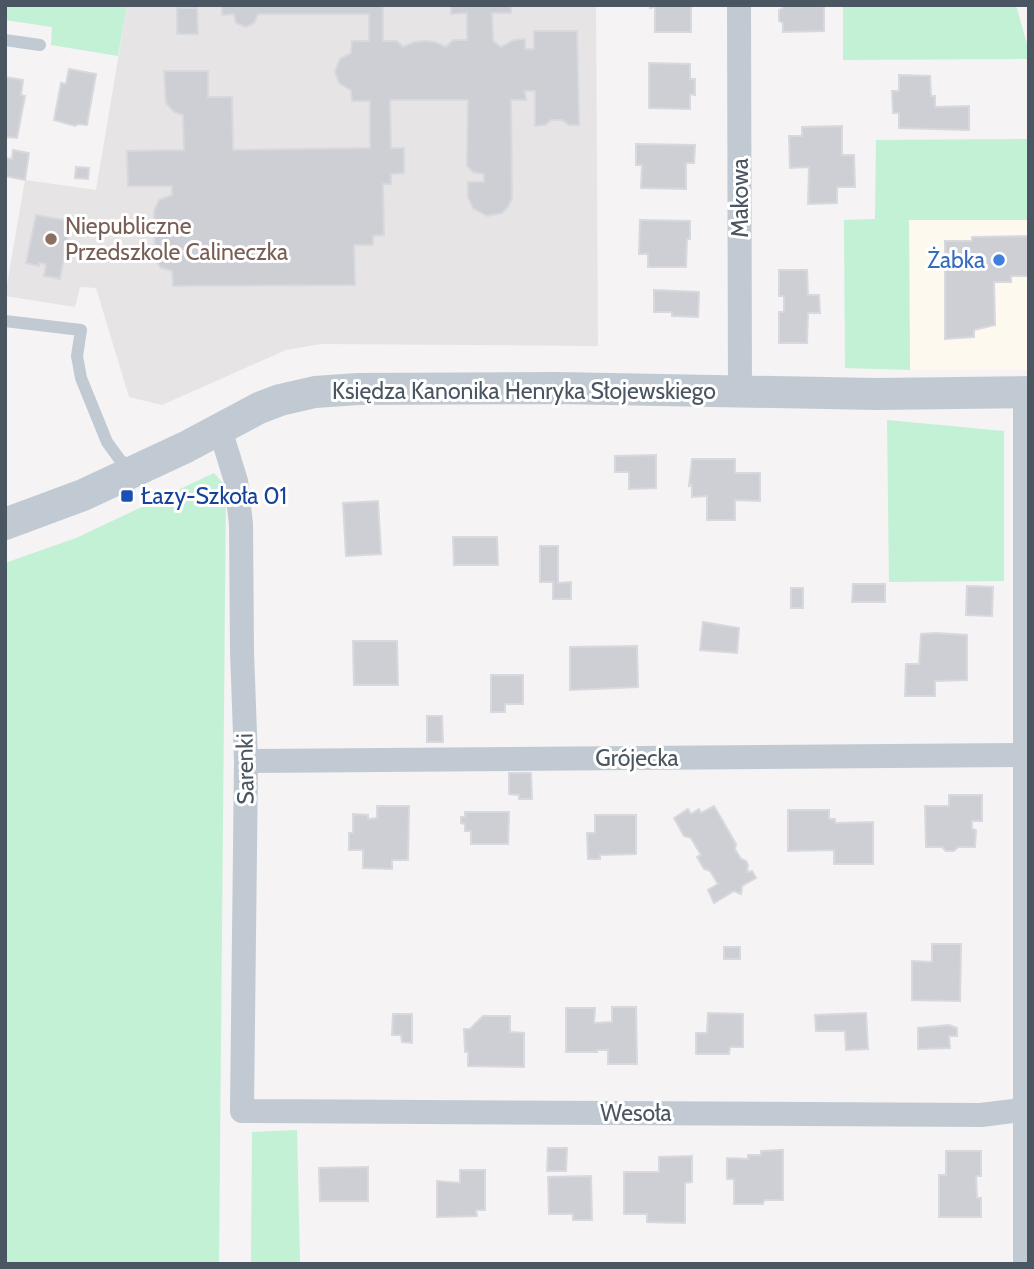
<svg xmlns="http://www.w3.org/2000/svg" width="1034" height="1269" viewBox="0 0 1034 1269" font-family="Cabin,sans-serif">
<style>
.commercial{fill:#fdf9ef}
.education{fill:#e6e4e5}
.green{fill:#c3f1d5}
.building{fill:#cdcfd5;stroke:#d7d9de;stroke-width:2}
.lines{fill:none;stroke-linecap:round;stroke-linejoin:round}
.service{stroke:#c1cad2;stroke-width:12}
.minor{stroke:#c1cad2;stroke-width:24}
.tertiary{stroke:#c1cad2;stroke-width:32}
.education-dot{fill:#8d6e63;stroke:#fff;stroke-width:2.5}
.shop-dot{fill:#3f7fe0;stroke:#fff;stroke-width:2.5}
.transit-dot{fill:#1a4fb4;stroke:#fff;stroke-width:2.5}
.labels{text-anchor:middle;stroke-width:6;stroke-linejoin:round;paint-order:stroke}
.street-label{font-size:23px;fill:#4a5661;stroke:#fff}
.education-label{font-size:23px;fill:#785e54;stroke:#fff;text-anchor:start}
.shop-label{font-size:23px;fill:#366cbe;stroke:#fff;text-anchor:end}
.transit-label{font-size:23px;fill:#164399;stroke:#fff;text-anchor:start}
</style>
<rect width="100%" height="100%" fill="#f5f3f3"/>
<!-- commercial -->
<path class="commercial" d="M909,220h120v150h-119z"/>
<!-- education -->
<path class="education" d="M127,5h469l2,341 -277,-2 -35,6 -124,55 -33,-8 -33,-109 -16,-1 -5,20 -70,-11 20,-116 71,10z"/>
<!-- green -->
<g class="green">
<path d="M7,5h120l-9,51 -67,-11 1,-18 -47,-7z"/>
<path d="M843,5h173l13,46v8l-186,1z"/>
<path d="M1029,139v81h-120l1,150 -65,-2 -1,-148 31,-1 1,-79z"/>
<path d="M887,420l117,11v150l-115,1z"/>
<path d="M214,473l12,14 -7,777h-214v-701l71,-25z"/>
<path d="M297,1130l3,134h-49l1,-132z"/>
</g>
<!-- building -->
<g class="building">
<path d="M222,5h161v36h14l6,6 11,-5 11,-1 10,1 11,5 7,-7h14v-27l-16,1v-9h60v8h-19l1,28 8,6 13,-7 11,-1v10h9v-18h43l2,94h-10l-7,-5h-11l-6,5 -10,1v-35h-10l1,9h-15l1,98 -4,9 -6,6 -15,3 -14,-8 -5,-11v-15h16v-8l-11,-2 -6,-6 1,-66h-78l1,48h13v25l-13,1v10h-8l1,51 -11,1v9h-19l1,40 -182,1 -1,-15 -11,-3 -6,-8 -1,-49 5,-11 13,-5v-9h-44l-1,-35 57,-1 -1,-35 -9,-3 -8,-9 -2,-32h44v26h24l1,53 137,-2v-47h-18l-1,-11 -12,-7 -4,-12 5,-12 11,-6 1,-12h17v-27h-111l-4,9 -8,4 -10,-4 -2,-9 -12,1z"/>
<path d="M650,5h41v27h-36v-25l-5,1z"/>
<path d="M783,5h41v26l-41,1v-9l-4,-2v-11l4,-2z"/>
<path d="M177,8h20l1,26h-21z"/>
<path d="M649,63l41,1v15h5v16l-5,-1v15l-41,-1z"/>
<path d="M69,69l27,5 -9,51 -9,-1 -3,2 -21,-6 7,-37 5,1z"/>
<path d="M899,75l31,1 1,20h4v11l34,-1v24l-70,-2v-15h-6l-1,-22h7z"/>
<path d="M5,77l18,3 -2,15 4,1 -8,42 -10,-1 -2,2z"/>
<path d="M842,126v29h12l1,32h-18v16l-29,1 1,-37 -19,1 -1,-32h13v-9z"/>
<path d="M636,144l59,1 -1,18h-8v26l-45,-1 1,-23h-6z"/>
<path d="M13,150l16,3 -4,27 -20,-4v-18l7,1z"/>
<path d="M76,167l13,1 -1,11 -13,-1z"/>
<path d="M36,215l35,6 -11,58 -16,-3 2,-12 -7,-1v3l-13,-3z"/>
<path d="M640,220l50,1v18h-3l-1,28h-38v-13h-9z"/>
<path d="M1029,236v40h-18v6h-17l1,43 -21,5v7l-29,2v-98h27v-4z"/>
<path d="M779,270h28l1,25h11l1,18h-12l-1,30h-28v-31h5v-16h-5z"/>
<path d="M654,290l45,2 -1,25 -26,-1v-4h-18z"/>
<path d="M656,455v33l-27,1v-17h-14v-16z"/>
<path d="M692,459h43v14h25v28l-25,-1v20h-28v-24l-15,1v-12l-3,1z"/>
<path d="M378,501l3,53 -35,2 -3,-53z"/>
<path d="M453,537h44l1,28h-44z"/>
<path d="M540,546h18v37l13,-1v17h-18v-17h-13z"/>
<path d="M853,584h32v18h-33z"/>
<path d="M967,586l26,1 -1,29 -26,-1z"/>
<rect x="791" y="588" width="12" height="20"/>
<path d="M703,622l36,6 -2,25 -37,-3z"/>
<path d="M936,633l31,2v45l-32,1v15h-30l1,-32h13l2,-30z"/>
<path d="M353,641h44l1,44h-44z"/>
<path d="M637,646l1,41 -68,3v-43z"/>
<path d="M491,675h32v29h-18v8h-14z"/>
<path d="M427,716h15l1,26h-16z"/>
<path d="M509,773h22l1,26h-13v-4l-10,-1z"/>
<path d="M949,795h33v26h-10v8l4,1 -1,17h-17l-4,4h-8l-4,-4h-16l-1,-41h24z"/>
<path d="M377,806h32l-1,54h-16v9l-29,-1v-18h-14v-17h4v-19l15,1v4l9,-1z"/>
<path d="M714,806l22,38 -1,5 6,10 5,2 2,4 -1,7 5,-1 4,7 -14,8 -1,8 -7,-3 -20,12 -6,-13 10,-6 -8,-13 -6,-2 -7,-12 4,-2 -10,-17 -7,-2 -10,-18 14,-9 3,5 8,-5 2,4z"/>
<path d="M788,810h41v9h6v4l38,-1v42h-39v-14l-46,1z"/>
<path d="M465,812h44l-1,32h-37v-13h-6v-7l-4,-1v-6h4z"/>
<path d="M595,815h41v39l-36,1v4h-12l-1,-26h8z"/>
<path d="M932,944h29l-1,57 -48,-1v-39l20,1z"/>
<rect x="724" y="947" width="16" height="12"/>
<path d="M612,1007h24l1,57h-29v-14h-11v2h-31v-44h29l-1,15 18,-1z"/>
<path d="M708,1013l35,1v33h-13l-1,7h-33v-21h11z"/>
<path d="M866,1013l2,36 -22,1 -1,-19h-29l-1,-16z"/>
<path d="M393,1014h19v29l-10,-1 -1,-7h-9z"/>
<path d="M483,1016h27v16l14,1v34l-56,-1v-14h-3l-1,-23h6z"/>
<path d="M949,1025l8,3v8h-8l1,12 -32,1v-21z"/>
<path d="M548,1148h19l-1,23h-19z"/>
<path d="M780,1150h3v50h-19l-1,4h-29v-25h-7v-21l21,1v-4h13v-4z"/>
<path d="M946,1151h35v25h-5l1,22h4v19h-42v-42h7z"/>
<path d="M692,1156v26l-7,1v40l-38,-1v-8h-23v-42h35v-15z"/>
<path d="M368,1167v34h-48l-1,-33z"/>
<path d="M460,1170h25v40h-9l1,6 -40,1v-36l23,2z"/>
<path d="M591,1176l1,44h-19v-6h-24l-1,-37z"/>
</g>
<g class="lines">
<!-- service -->
<g class="service">
<path d="M5,40l35,5"/>
<path d="M5,321l76,9 -4,26 4,22 26,64 13,18 13,8"/>
</g>
<!-- minor -->
<g class="minor">
<path d="M739,5l1,386"/>
<path d="M1025,392v872"/>
<path d="M220,429l16,52 5,43 1,128 4,109 -4,350 739,4 48,-6"/>
<path d="M246,761l783,-6"/>
</g>
<!-- tertiary -->
<path class="tertiary" d="M5,524l78,-29 103,-48 73,-39 21,-8 35,-8 43,-3 200,-1 318,6 153,-2"/>
</g>
<!-- markers -->
<circle class="education-dot" cx="51" cy="239" r="7"/>
<circle class="shop-dot" cx="999" cy="260" r="7"/>
<rect class="transit-dot" x="120" y="489" width="14" height="14" rx="3.5"/>
<g class="labels">
<!-- street labels -->
<g class="street-label">
<text transform="translate(740 198) rotate(-90)" y="8">Makowa</text>
<text x="524" y="399">Księdza Kanonika Henryka Słojewskiego</text>
<text x="637" y="766">Grójecka</text>
<text transform="translate(245 769) rotate(-91)" y="8">Sarenki</text>
<text x="636" y="1121">Wesoła</text>
</g>
<!-- education labels -->
<g class="education-label">
<text x="65" y="234">Niepubliczne<tspan x="65" dy="26">Przedszkole Calineczka</tspan></text>
</g>
<!-- shop labels -->
<g class="shop-label">
<text x="985" y="268">Żabka</text>
</g>
<!-- transit labels -->
<g class="transit-label">
<text x="141" y="504">Łazy-Szkoła 01</text>
</g>
</g>
<!-- border -->
<rect width="1034" height="1269" fill="none" stroke="#4a5661" stroke-width="14"/>
</svg>
